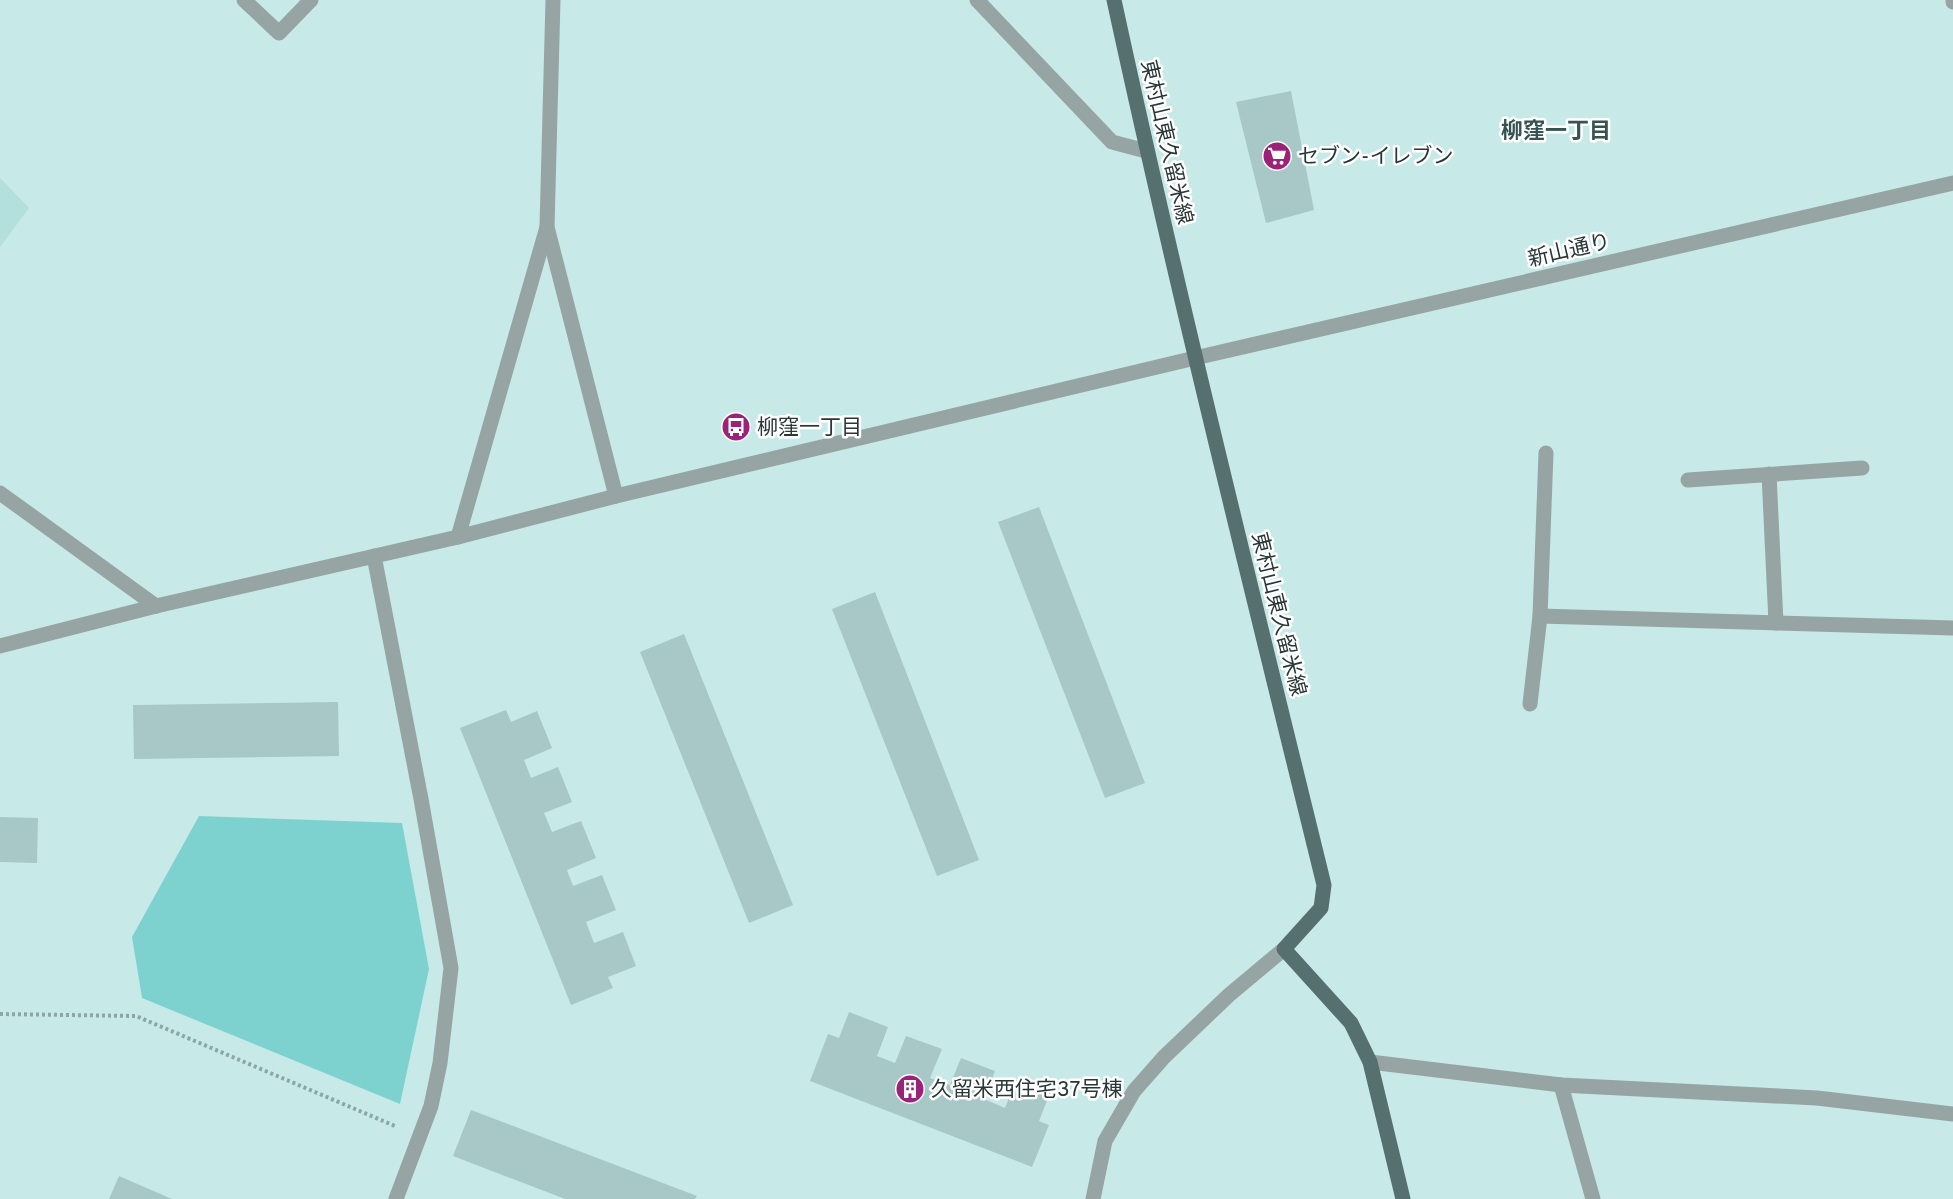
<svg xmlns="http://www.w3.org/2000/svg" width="1953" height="1199" viewBox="0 0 1953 1199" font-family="Overpass,'Noto Sans JP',sans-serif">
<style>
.built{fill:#b3dfdd}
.green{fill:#7dd2cf}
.building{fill:#a7c8c7}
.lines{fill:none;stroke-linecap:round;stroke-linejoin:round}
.path{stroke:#8ba6a5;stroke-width:4;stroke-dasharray:3 3;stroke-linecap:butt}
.minor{stroke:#96a4a3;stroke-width:15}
.major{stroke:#56706f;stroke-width:15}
.labels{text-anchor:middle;stroke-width:5;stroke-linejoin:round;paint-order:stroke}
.street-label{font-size:21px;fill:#293736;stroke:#fff}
.poi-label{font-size:21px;fill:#293736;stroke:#fff;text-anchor:start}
.neighbourhood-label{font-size:22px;font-weight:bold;fill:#355352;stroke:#fff}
</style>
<rect width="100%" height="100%" fill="#c7e9e8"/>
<!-- built -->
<path class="built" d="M0,178l29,30 -29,39z"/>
<!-- green -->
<path class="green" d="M199,816l203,7 27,146 -29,135 -258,-106 -10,-61z"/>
<!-- building -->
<g class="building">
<path d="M1291,91l23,119 -48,13 -30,-121z"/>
<path d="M1039,507l106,276 -40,15 -107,-276z"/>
<path d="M875,592l104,268 -42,16 -105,-267z"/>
<path d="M684,634l109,271 -44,18 -109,-271z"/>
<path d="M338,702l1,54 -205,3 -1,-54z"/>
<path d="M506,710l5,12 26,-11 15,37 -28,12 7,18 27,-11 14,35 -28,11 8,19 29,-11 15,37 -29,12 6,16 29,-11 14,35 -30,12 8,21 29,-11 13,34 -28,11 5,11 -42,17 -111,-277z"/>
<path d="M0,817l38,1 -1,45 -37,-1z"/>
<path d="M849,1012l39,15 -11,29 18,7 11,-27 36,13 -12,29 20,7 11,-27 34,13 -11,28 21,9 11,-28 34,13 -11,28 10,4 -17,42 -222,-86 18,-47 11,4z"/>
<path d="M471,1110l226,86 -2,3h-130l-112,-43z"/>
<path d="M119,1176l53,23h-63z"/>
</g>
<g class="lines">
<!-- path -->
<path class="path" d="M0,1014l136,2 259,110"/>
<!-- minor -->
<g class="minor">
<path d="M244,0l35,33 32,-33"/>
<path d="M553,0l-6,227 69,269"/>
<path d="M977,0l135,142 34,9"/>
<path d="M1953,0v2"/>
<path d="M1769,474l7,149"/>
<path d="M1688,480l174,-12"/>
<path d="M0,493l156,113"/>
<path d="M458,537l89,-310"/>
<path d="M374,556l47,243 30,169 -11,95 -9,43 -35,93"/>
<path d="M1540,616l413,12"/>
<path d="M0,646l156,-40 302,-69 158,-41 579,-138 758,-175"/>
<path d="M1530,704l10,-88 6,-163"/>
<path d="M1370,1062l191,23 256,13 136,16"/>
<path d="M1561,1085l32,114"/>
<path d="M1093,1199l12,-58 29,-50 30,-34 65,-62 55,-46"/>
</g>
<!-- major -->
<path class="major" d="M1114,0c64,296 138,591 210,885l-3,23 -37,41 67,74 19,39 33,137"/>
</g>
<!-- icons -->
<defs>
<g id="supermarket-disc" transform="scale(1.5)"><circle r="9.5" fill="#9c2178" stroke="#fff"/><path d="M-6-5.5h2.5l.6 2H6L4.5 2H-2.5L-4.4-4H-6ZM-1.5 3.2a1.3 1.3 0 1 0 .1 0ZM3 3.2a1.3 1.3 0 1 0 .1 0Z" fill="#fff"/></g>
<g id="bus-disc" transform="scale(1.5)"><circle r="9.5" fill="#9c2178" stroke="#fff"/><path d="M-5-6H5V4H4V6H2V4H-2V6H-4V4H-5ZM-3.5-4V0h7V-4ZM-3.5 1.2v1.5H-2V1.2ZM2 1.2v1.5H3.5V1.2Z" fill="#fff"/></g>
<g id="building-disc" transform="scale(1.5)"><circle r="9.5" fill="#9c2178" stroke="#fff"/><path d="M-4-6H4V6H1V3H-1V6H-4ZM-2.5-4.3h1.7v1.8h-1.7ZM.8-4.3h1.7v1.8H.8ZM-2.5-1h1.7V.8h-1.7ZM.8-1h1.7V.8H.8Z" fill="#fff"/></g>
</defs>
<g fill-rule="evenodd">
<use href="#supermarket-disc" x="1277" y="156"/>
<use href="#bus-disc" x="736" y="427"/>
<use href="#building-disc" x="910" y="1089"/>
</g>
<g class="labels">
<!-- street labels -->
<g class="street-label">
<text transform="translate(1167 142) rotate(77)" y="7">東村山東久留米線</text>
<text transform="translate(1569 250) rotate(-13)" y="7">新山通り</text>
<text transform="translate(1279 614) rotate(76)" y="7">東村山東久留米線</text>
</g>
<!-- poi labels -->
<g class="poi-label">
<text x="1298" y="163">セブン-イレブン</text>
<text x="757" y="434">柳窪一丁目</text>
<text x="931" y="1096">久留米西住宅37号棟</text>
</g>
<!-- neighbourhood labels -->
<g class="neighbourhood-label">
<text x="1556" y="138">柳窪一丁目</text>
</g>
</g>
</svg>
